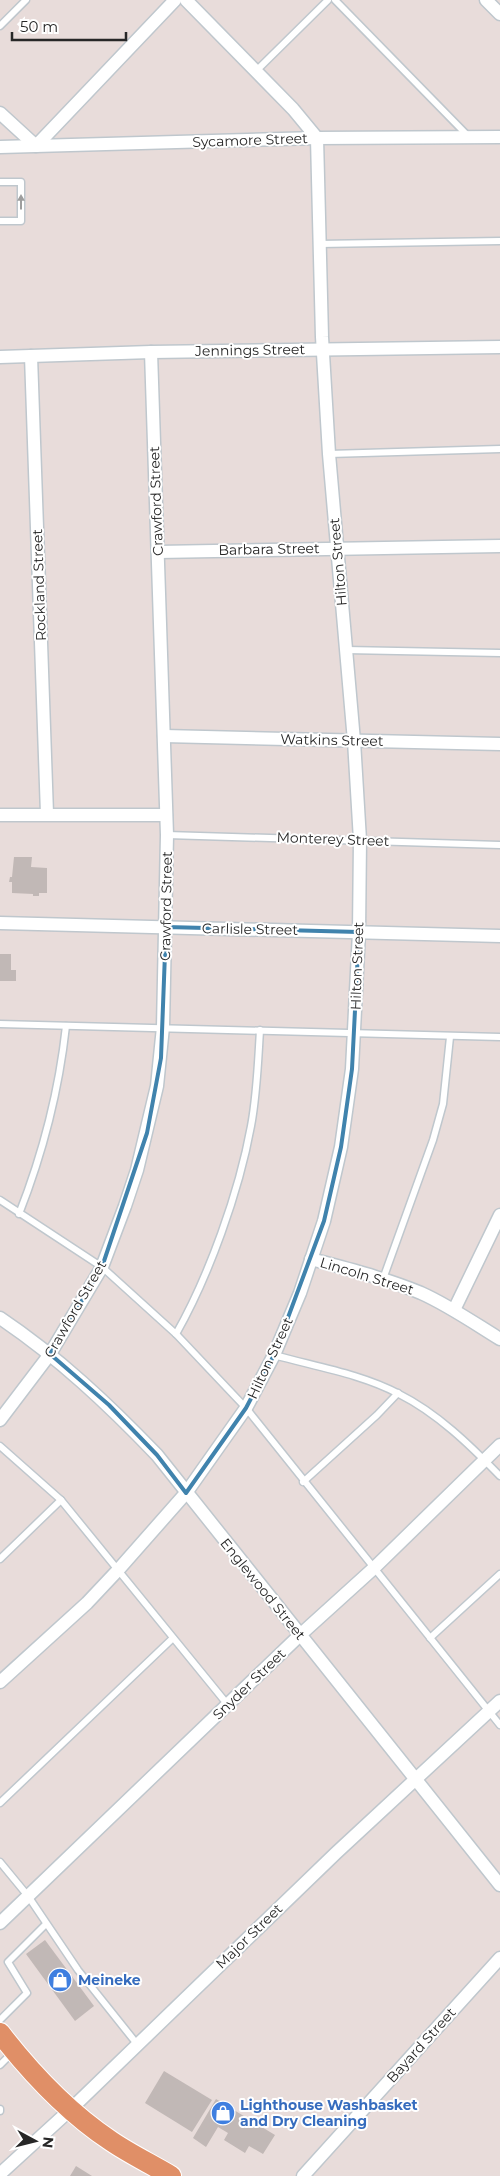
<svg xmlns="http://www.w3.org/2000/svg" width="500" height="2176" viewBox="0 0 500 2176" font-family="Montserrat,sans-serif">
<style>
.building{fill:#c1b8b6}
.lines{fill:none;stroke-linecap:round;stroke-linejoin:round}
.service-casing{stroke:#bfc7cd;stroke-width:9}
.minor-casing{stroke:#bfc7cd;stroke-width:15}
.primary-casing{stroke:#fff;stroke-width:22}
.service{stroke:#fff;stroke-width:6}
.minor{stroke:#fff;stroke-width:12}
.primary{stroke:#e08f67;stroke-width:20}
.oneway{fill:#9e9e9e}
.marked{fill:none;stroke:#4083ad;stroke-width:4;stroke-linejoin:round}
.labels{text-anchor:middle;stroke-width:4;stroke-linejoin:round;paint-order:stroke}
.street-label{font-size:14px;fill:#272727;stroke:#fff}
.shop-label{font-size:14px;font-weight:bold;fill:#366cbe;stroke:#fff;text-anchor:start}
</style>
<rect width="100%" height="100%" fill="#e8dcda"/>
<!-- building -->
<g class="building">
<path d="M14,857h18l-1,10 16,1v25h-8v3h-6v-2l-21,-1v-11h-3l1,-5h2z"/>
<path d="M0,954h11v16h5v11h-16z"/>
<path d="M45,1940l49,66 -19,15 -49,-67z"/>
<path d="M164,2071l48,29 -20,32 -47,-29z"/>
<path d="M216,2099l59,36 -12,19 -14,-8 -4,7 -21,-13 4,-7 -10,-6 -12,20 -13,-9z"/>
<path d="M76,2166l16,10h-22z"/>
</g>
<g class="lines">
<!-- service casing -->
<g class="service-casing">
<g id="service">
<path d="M335,0l134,137"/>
<path d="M0,26l26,-26"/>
<path d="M256,71l72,-71"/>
<path d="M0,182h21v39h-21"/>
<path d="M319,244l181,-3"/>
<path d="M329,454l171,-5"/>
<path d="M346,650l154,3"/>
<path d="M167,835l333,10"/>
<path d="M0,1024l500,13"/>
<path d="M0,1200l102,67 74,67 70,74 254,317"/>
<path d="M19,1214c24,-61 40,-124 47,-188"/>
<path d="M383,1279l50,-139 10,-36 7,-67"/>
<path d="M176,1334c33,-58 63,-142 75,-208 6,-32 7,-64 9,-96"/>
<path d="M274,1355c39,11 88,19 125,39 38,19 71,51 101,82"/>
<path d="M0,1446l61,54 167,205"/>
<path d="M303,1482l74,-67 21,-22"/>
<path d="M0,1559l61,-59"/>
<path d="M430,1638l70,-64"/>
<path d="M0,1803l173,-165"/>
<path d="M0,1862l28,34 50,74 59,74"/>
<path d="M0,2020l27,-27 -19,-31 38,-38"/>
<path d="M0,2065l13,-13"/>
<path d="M0,2109v2"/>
</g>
</g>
<!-- minor casing -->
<g class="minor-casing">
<g id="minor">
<path d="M486,0l14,14"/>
<path d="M0,113l36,33 139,-146"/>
<path d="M0,147l317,-9 183,-1"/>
<path d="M31,356l16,458"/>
<path d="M0,357l151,-5 349,-5"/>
<path d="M158,552l342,-6"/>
<path d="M164,736l336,8"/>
<path d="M0,815h166"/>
<path d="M0,923l500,13"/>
<path d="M311,1259c37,10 74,19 110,34 27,12 53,30 79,46"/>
<path d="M454,1310l46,-95"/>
<path d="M0,1318c58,39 108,86 157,137l343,430"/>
<path d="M0,1420l50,-66 52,-87 23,-61 12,-36 20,-84 6,-59 4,-192 -16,-483"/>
<path d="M0,1682l87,-79 32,-34 67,-76 60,-85 28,-53 26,-62 24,-72 17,-74 11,-78 7,-137 1,-92 -6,-99 -25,-287 -7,-117 -5,-199 -24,-29 -107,-109"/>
<path d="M0,1923l300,-288 74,-67 126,-123"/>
<path d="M0,2174l71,-65 265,-256 164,-152"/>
<path d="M303,2176l197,-218"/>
</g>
</g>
<!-- primary casing -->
<g class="primary-casing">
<path id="primary" d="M0,2033c31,40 69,80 111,108 19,13 40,23 60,35"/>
</g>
<!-- service -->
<use href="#service" class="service"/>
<!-- minor -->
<use href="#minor" class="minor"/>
<!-- primary -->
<use href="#primary" class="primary"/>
</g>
<!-- one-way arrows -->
<defs><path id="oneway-solid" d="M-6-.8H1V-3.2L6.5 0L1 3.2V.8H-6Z" transform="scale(1.25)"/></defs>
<use class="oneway" href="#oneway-solid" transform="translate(21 202) rotate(-90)"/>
<!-- marked area -->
<path class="marked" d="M166,927l193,5 -7,137 -11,78 -17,74 -50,134 -28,53 -60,85 -29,-38 -48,-50 -59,-51 52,-87 45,-134 14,-75z"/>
<!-- icons -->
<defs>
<g id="shop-disc" transform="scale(1.25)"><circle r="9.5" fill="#3f7fe0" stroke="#fff"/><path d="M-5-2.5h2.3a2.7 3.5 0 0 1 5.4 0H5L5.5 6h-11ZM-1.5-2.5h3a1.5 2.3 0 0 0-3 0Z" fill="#fff"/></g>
</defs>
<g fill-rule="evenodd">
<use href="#shop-disc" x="60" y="1980"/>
<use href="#shop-disc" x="223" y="2113"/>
</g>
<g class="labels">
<!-- street labels -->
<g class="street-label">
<text transform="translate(250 140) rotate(-2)" y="5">Sycamore Street</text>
<text transform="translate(250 350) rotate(-1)" y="5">Jennings Street</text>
<text transform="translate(156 501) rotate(-92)" y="5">Crawford Street</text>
<text transform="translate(269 549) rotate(-1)" y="5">Barbara Street</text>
<text transform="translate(338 562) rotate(-95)" y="5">Hilton Street</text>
<text transform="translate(39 585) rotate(-92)" y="5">Rockland Street</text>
<text transform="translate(332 740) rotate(1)" y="5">Watkins Street</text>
<text transform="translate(333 839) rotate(2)" y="5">Monterey Street</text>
<text transform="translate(166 906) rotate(-89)" y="5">Crawford Street</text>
<text transform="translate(250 929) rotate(1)" y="5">Carlisle Street</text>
<text transform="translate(357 966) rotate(-88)" y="5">Hilton Street</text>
<text transform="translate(367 1276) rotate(17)" y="5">Lincoln Street</text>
<text transform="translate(75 1309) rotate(-60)" y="5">Crawford Street</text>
<text transform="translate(270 1358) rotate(-65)" y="5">Hilton Street</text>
<text transform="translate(263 1589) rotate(51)" y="5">Englewood Street</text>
<text transform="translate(249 1684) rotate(-44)" y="5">Snyder Street</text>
<text transform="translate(249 1936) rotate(-44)" y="5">Major Street</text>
<text transform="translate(421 2045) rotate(-48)" y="5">Bayard Street</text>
</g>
<!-- shop labels -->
<g class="shop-label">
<text x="78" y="1985">Meineke</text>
<text x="240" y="2110">Lighthouse Washbasket<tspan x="240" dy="16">and Dry Cleaning</tspan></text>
</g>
</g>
<!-- north arrow -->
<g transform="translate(35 2141) rotate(97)" stroke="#ffffff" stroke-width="4" paint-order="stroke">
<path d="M0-4L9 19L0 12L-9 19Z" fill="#272727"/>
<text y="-8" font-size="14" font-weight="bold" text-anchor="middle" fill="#272727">N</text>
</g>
<!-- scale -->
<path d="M12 32v8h114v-8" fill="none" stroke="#272727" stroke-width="2.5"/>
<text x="20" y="32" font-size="15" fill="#272727" stroke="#ffffff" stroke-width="4" paint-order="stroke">50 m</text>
</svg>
